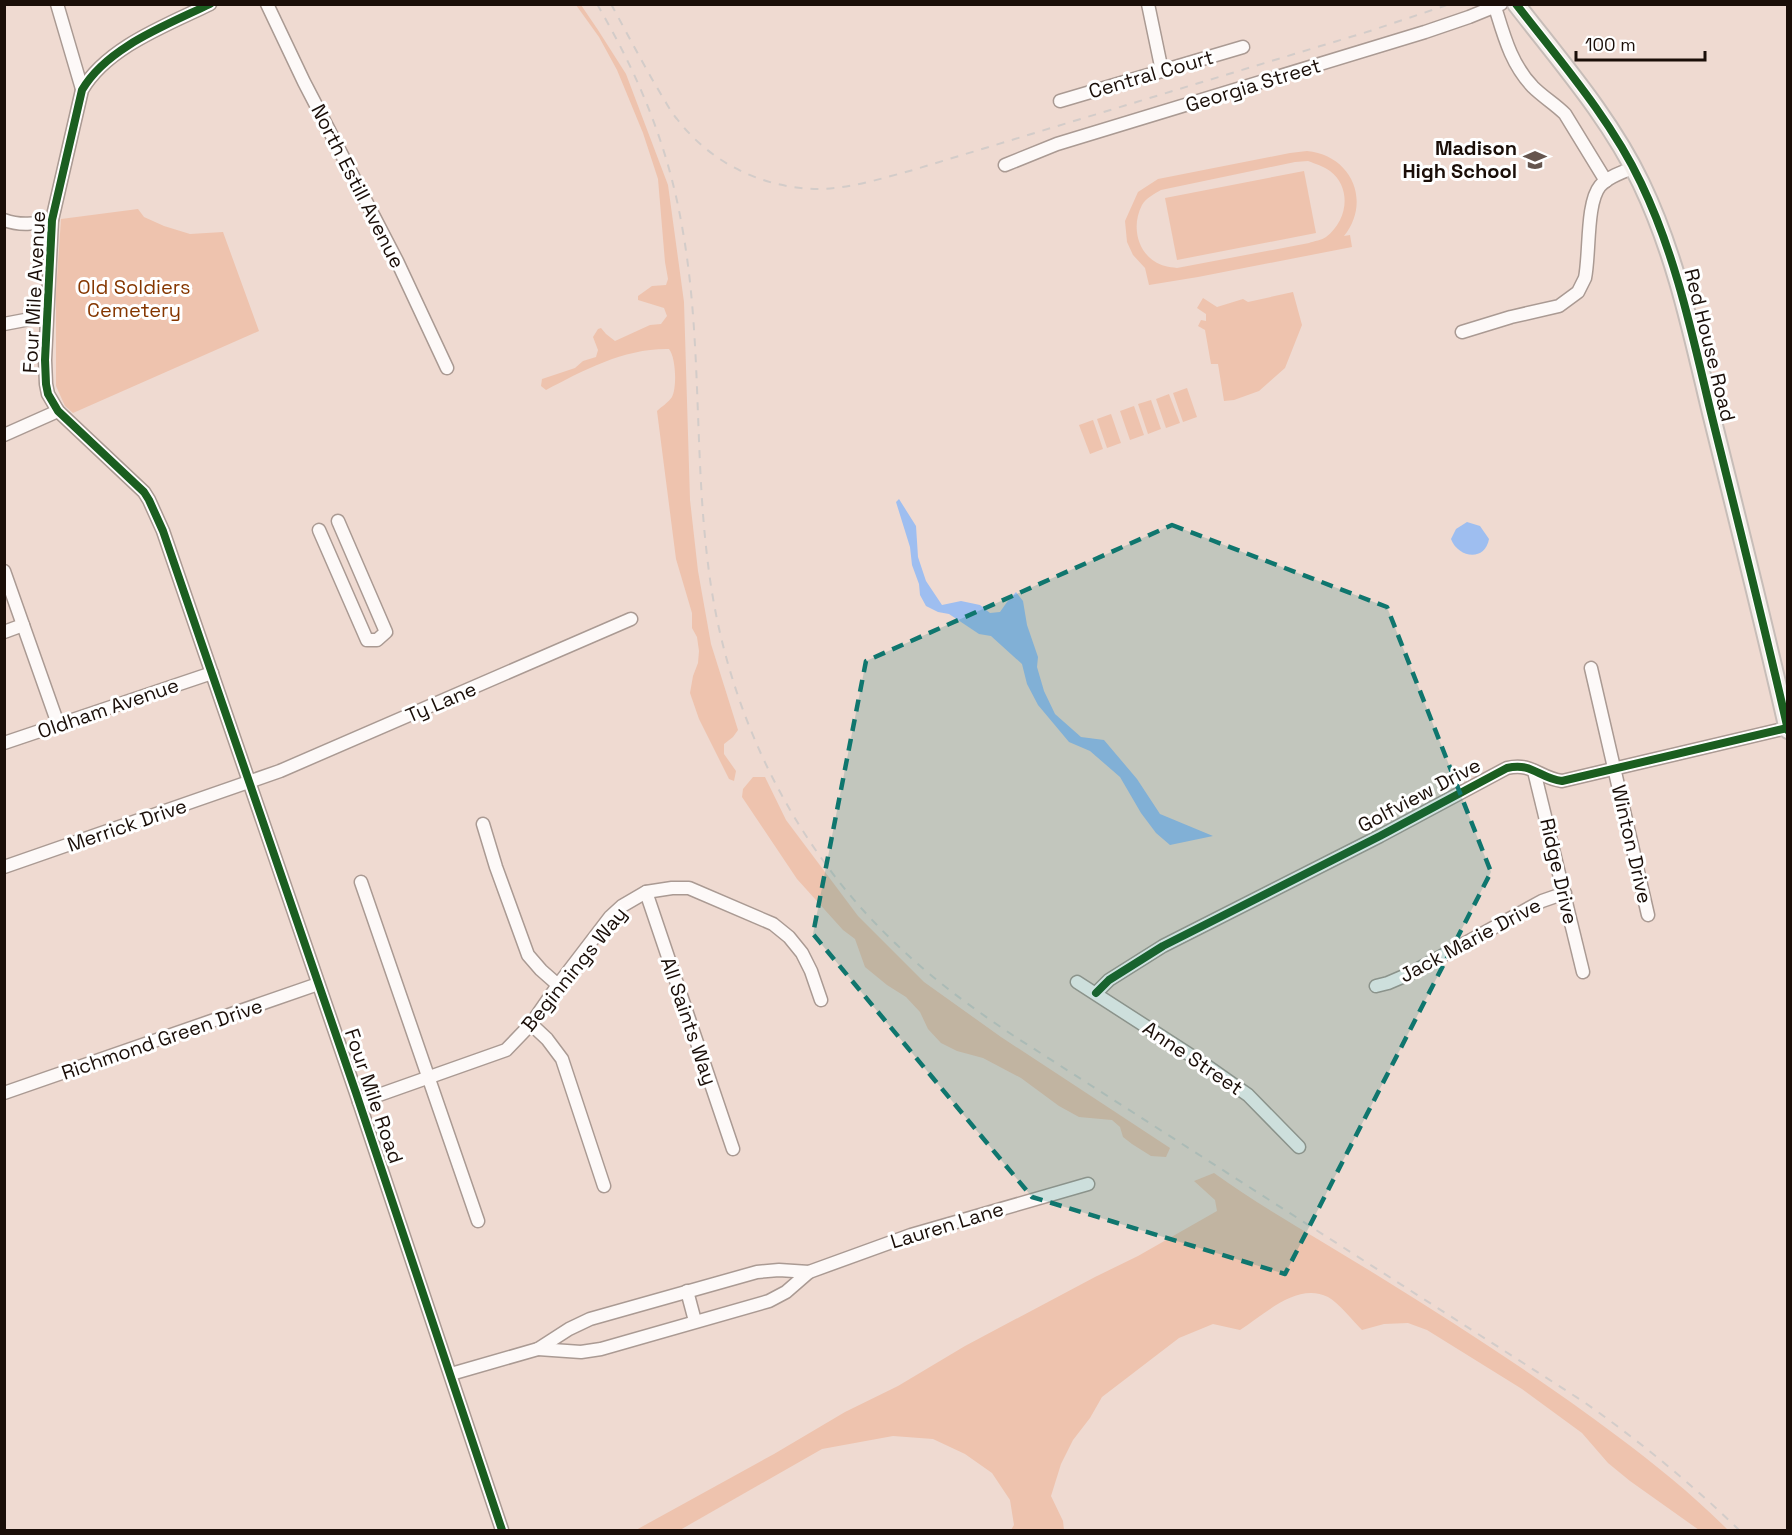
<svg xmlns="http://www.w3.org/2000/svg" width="1792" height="1535" viewBox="0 0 1792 1535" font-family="'Space Grotesk',sans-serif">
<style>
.green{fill:#eec3ae;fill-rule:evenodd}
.water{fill:#9ebef0}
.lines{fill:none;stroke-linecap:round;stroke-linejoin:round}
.minor-casing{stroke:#aa9a93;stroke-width:15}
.major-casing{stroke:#c7bdb8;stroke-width:20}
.minor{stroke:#fdf9f8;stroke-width:12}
.major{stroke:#f5eeea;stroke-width:16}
.rail{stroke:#d3ccc9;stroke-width:2;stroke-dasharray:8 8;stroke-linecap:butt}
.cycleway-casing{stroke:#fff;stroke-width:11}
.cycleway{stroke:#1b5e20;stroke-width:8}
.marked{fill:#0f766e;fill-opacity:0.2;stroke:#0f766e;stroke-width:4.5;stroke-dasharray:12 8;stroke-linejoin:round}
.labels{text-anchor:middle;stroke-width:6;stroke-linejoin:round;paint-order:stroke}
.street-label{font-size:20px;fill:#1a0e08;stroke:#fff}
.poi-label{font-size:20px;font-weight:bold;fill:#1a0e08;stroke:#fff;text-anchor:end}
.park-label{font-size:20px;fill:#853600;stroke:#fff}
</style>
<rect width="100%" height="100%" fill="#efdad1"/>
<!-- green -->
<g class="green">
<path d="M576,5h5l17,25 28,44 42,111 16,117 6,198 8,71 13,73 27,86 -5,7 -9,7v10l12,17 -2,10 -5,-2 -30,-60 -9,-26 3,-17 5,-13 1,-12 -2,-14 -5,-9v-15l-16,-54 -19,-148c4,-4 12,-9 15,-14 5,-10 4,-39 -3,-48 -44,-1 -85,21 -123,41l-5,-4 1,-7 33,-11 8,-7 13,-4 2,-7 -5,-13 5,-8 3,-1 5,6 9,7 35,-16 11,-1 6,-8 -3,-8 -26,-8v-4l14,-10 14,-1 2,-6 -3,-17 -7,-83 -15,-46 -26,-63 -18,-33z"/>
<path d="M1307,151c44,4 65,50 37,85l6,-1 2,12 -154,30 -49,8 -4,-17 -12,-13 -6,-13 -2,-21 13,-29 20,-13 132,-26zM1308,161c8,3 15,5 22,10 22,17 18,49 -4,66 -4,3 -12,4 -17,6l-132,25c-8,-1 -16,-2 -23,-7 -18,-12 -22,-37 -12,-56 4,-7 12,-11 19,-15l134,-28z"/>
<path d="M1304,171l12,62 -139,27 -12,-62z"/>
<path d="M138,209l6,8 20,9 26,8 33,-2 36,99 -186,82 -8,-7 -9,-20v-93l5,-74z"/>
<path d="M1293,292l9,33 -17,43 -26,23 -25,9 -10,1 -6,-37h-7l-6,-34 -7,-4 3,-6 5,1v-7l-9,-6 6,-10 14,9 26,-8 5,3z"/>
<path d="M1187,388l10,29 -14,5 -10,-29z"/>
<path d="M1169,394l11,29 -14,5 -10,-29z"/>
<path d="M1151,400l10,29 -13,5 -10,-30z"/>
<path d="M1134,406l10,29 -14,5 -10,-29z"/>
<path d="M1111,414l10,29 -14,5 -10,-29z"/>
<path d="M1093,420l10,29 -13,5 -11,-29z"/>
<path d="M753,777h12l21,43 72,96 66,66 77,55 169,111 -4,9 -15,-1 -19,-12 -9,-7 -3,-10 -8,-7 -33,-3 -20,-11 -38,-28 -38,-20 -26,-7 -16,-8 -13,-14 -8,-17 -14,-15 -19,-12 -22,-18 -10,-28 -12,-9 -46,-51 -55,-82 1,-8z"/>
<path d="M1214,1173c53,38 110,69 166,104 81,50 161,102 237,159 39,29 77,60 111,94h-29l-69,-49 -22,-18 -26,-30 -60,-44 -95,-59 -19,-7 -24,1 -22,6c-9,-9 -23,-27 -34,-33 -31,-15 -63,17 -88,33l-27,-6 -34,14 -77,59 -12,21 -17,22 -12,24 -10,32 12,25 1,9h-53l3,-5 -4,-25 -18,-27 -27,-19 -32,-15 -40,-3 -71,13 -142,81h-44l138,-76 71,-42 53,-26 67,-40 130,-69 43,-21 79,-45 -2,-11 -21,-19z"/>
</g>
<!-- water -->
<g class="water">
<path d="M899,499l17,27 2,31 8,24 16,24 19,-4 19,4 10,8 10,-1 7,-10 9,-10 7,9 4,24 11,32 -1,10 7,24 11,23 26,23 23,3 33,39 23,35 53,22 -43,9 -14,-12 -15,-20 -21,-36 -30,-26 -21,-9 -31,-37 -11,-21 -5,-20 -31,-28 -12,-2 -30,-20 -11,-2 -12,-6 -6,-11 -1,-11 -7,-19 -2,-18 -14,-45z"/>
<path d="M1467,522l13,4 9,13c-4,23 -31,19 -38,0l5,-10z"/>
</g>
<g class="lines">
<!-- minor casing -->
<g class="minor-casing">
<g id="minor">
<path d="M57,4l25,85"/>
<path d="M210,4c-43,21 -103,43 -128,86l-30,130 -7,140 1,24 2,10 10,17 86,81 5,8 14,31 193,562 146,437"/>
<path d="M267,4l37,78 93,179 50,107"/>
<path d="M1148,4l14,67"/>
<path d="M1495,7c9,29 16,57 38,80 10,10 22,17 32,27l41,67"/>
<path d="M1060,101l183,-54"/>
<path d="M1005,165l52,-21 368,-112 44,-15 32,-13"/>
<path d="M4,220c16,6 31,4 48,0"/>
<path d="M4,324l42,-8"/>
<path d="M1462,332l49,-15 48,-11 19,-14 7,-14c5,-24 1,-75 15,-92 8,-9 22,-14 33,-18"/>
<path d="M4,435l54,-24"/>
<path d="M319,530l48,110h10l9,-8 -48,-111"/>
<path d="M4,571l54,153"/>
<path d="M4,632l19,-7"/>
<path d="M1591,668l57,247"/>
<path d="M4,743l208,-70"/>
<path d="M1534,771l49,201"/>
<path d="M483,824l13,43 32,88 13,15 17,15"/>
<path d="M4,867l276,-96 351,-152"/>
<path d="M361,882l117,339"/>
<path d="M646,892l87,257"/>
<path d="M1077,982l124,80 47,33 51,52"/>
<path d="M1376,986l12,-3 21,-9 133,-73 23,-8"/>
<path d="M1096,993l13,-13 54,-34 217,-110 127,-68c25,-6 32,10 55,13l225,-53"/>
<path d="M531,1024l16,15 15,20 42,127"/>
<path d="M4,1093l314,-109"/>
<path d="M359,1102l147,-52 25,-26 27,-39 52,-68 12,-11 24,-14 26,-4h17l84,36 16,13 13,16 9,18 10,29"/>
<path d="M687,1291l8,30"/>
<path d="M538,1349l43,3 20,-3 168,-48 17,-9 23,-20"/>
<path d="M451,1374l87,-25 31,-20 21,-10 167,-47 22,-2 30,2 102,-37 177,-51"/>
</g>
</g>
<!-- major casing -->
<g class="major-casing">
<path id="major" d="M1516,4c44,57 94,114 125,179 35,73 51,151 70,230 26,105 53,211 77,317"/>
</g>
<!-- minor -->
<use href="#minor" class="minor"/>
<!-- major -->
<use href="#major" class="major"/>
<!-- rail -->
<g class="rail">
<path d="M597,4c43,74 72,144 86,228 19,109 11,222 25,332 17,143 82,279 187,379 36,35 77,65 119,93l570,366c55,39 107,81 155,128"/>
<path d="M611,4c17,31 33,62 51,92 5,8 9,16 15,23 33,43 83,68 137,70 32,1 69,-11 99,-19l457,-139 80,-27"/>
</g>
<!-- cycleway casing -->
<g class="cycleway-casing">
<g id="cycleway">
<path d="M210,4c-43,21 -103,43 -128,86l-30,130 -7,140 1,24 2,10 10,17 86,81 5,8 14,31 193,562 146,437"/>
<path d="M1516,4c44,57 94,114 125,179 35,73 51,151 70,230 26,105 53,211 77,317"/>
<path d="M1096,993l13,-13 54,-34 217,-110 127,-68c25,-6 32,10 55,13l225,-53"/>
</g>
</g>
<!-- cycleway -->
<use href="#cycleway" class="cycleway"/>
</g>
<!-- marked area -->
<path class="marked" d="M1172,525l215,82 104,265 -206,402 -253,-77 -219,-263 53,-273z"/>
<!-- icons -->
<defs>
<g id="school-bare" transform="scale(1.8)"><path d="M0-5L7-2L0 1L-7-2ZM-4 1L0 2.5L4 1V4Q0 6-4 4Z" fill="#65554e" stroke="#fff" stroke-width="2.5" paint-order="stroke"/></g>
</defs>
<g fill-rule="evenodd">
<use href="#school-bare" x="1535" y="160"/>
</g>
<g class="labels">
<!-- street labels -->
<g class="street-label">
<text transform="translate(1151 74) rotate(-16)" y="7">Central Court</text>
<text transform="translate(1253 85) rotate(-17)" y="7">Georgia Street</text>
<text transform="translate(358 186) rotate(63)" y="7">North Estill Avenue</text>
<text transform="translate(34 292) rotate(-87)" y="7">Four Mile Avenue</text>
<text transform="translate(1710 345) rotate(76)" y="7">Red House Road</text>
<text transform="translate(441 702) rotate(-23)" y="7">Ty Lane</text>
<text transform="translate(108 708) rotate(-19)" y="7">Oldham Avenue</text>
<text transform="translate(1419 795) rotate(-28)" y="7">Golfview Drive</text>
<text transform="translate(127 825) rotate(-19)" y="7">Merrick Drive</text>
<text transform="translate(1632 844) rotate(77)" y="7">Winton Drive</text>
<text transform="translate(1559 871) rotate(77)" y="7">Ridge Drive</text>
<text transform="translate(1470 940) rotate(-28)" y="7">Jack Marie Drive</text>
<text transform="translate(574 969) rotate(-51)" y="7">Beginnings Way</text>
<text transform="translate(689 1021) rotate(71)" y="7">All Saints Way</text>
<text transform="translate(162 1039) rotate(-19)" y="7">Richmond Green Drive</text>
<text transform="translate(1193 1058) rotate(34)" y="7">Anne Street</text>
<text transform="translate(374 1096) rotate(71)" y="7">Four Mile Road</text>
<text transform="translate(947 1225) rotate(-17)" y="7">Lauren Lane</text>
</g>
<!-- poi labels -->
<g class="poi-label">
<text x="1517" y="155">Madison<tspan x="1517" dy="23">High School</tspan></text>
</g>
<!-- park labels -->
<g class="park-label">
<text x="134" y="294">Old Soldiers<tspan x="134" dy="23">Cemetery</tspan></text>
</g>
</g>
<!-- border -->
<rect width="1792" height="1535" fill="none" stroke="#1a0e08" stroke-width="12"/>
<!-- scale -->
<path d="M1576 51v9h129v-9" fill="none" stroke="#1a0e08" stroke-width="3"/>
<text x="1585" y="51" font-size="18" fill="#1a0e08" stroke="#ffffff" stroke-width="4.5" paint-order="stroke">100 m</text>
</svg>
